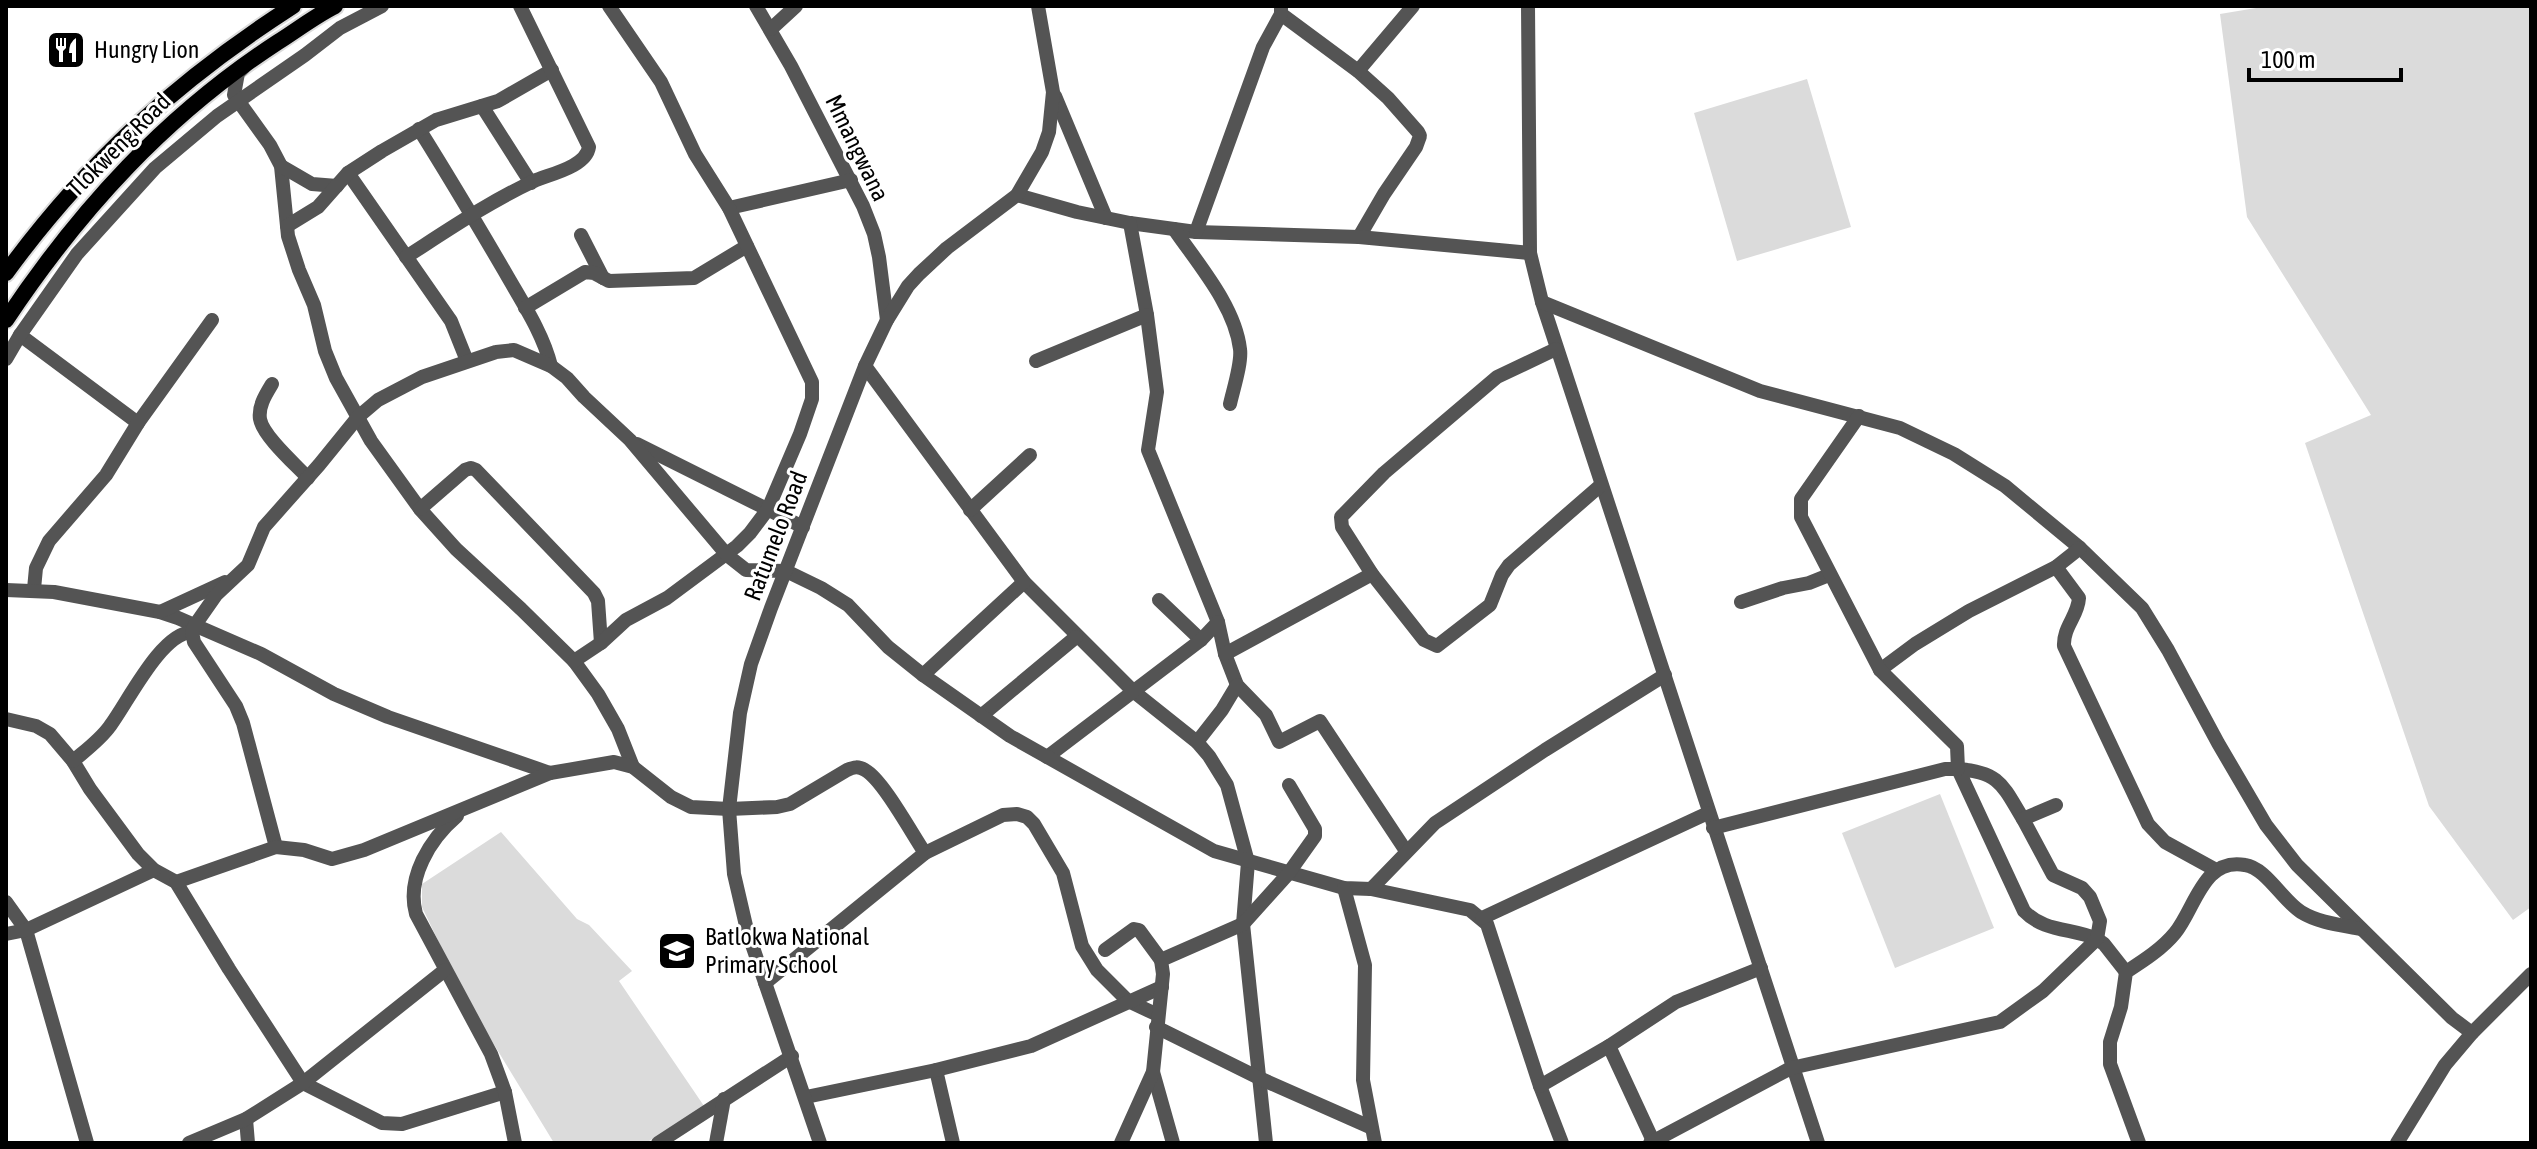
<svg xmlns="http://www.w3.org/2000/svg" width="2537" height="1149" viewBox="0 0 2537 1149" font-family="'Asap Condensed',sans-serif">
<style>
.green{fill:#dbdbdb}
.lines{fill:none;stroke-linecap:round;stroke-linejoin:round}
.major-casing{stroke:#dbdbdb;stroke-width:20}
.minor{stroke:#545454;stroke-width:14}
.major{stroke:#000;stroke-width:16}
.labels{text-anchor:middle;stroke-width:6;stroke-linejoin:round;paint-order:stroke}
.poi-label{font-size:24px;fill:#000;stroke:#fff;text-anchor:start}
.street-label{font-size:24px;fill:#000;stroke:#fff}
</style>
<rect width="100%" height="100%" fill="#fff"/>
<!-- green -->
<g class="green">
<path d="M2268,6h263v901l-18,13 -84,-114 -124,-363 66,-28 -124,-198 -27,-203z"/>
<path d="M1807,79l44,148 -114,34 -43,-148z"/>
<path d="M1940,794l54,134 -99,40 -53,-135z"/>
<path d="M501,832l76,87 12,6 43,46 -13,10 85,125 -58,37h-92l-89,-146 -43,-90v-23z"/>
</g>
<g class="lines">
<!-- major casing -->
<g class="major-casing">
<g id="major">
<path d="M6,273c81,-111 172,-193 287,-267"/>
<path d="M6,320c74,-111 160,-205 272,-278 19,-12 37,-26 57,-36"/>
</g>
</g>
<!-- minor -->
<g class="minor">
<path d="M756,6l35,60 72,140 11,28 5,23 8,63"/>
<path d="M1528,6l2,247 12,49 276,841"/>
<path d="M1281,14l77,57 30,27 30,34 2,4 -4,11 -32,47 -25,43"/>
<path d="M771,29l25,-23"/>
<path d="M244,67l-6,6 -4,22 36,50 11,21 7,70 11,34 15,35 11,46 11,27 35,63 49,68 36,40 65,60 53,52 24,33 20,35 15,38"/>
<path d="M1358,71l55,-65"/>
<path d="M1055,96l51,122"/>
<path d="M482,106l49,77"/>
<path d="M419,129c30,48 58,95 86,143 17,30 38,61 46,94"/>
<path d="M281,166l31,18 25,2"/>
<path d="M348,173l103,148 16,40"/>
<path d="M1017,195l60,17 53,11 66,9 163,5 171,16"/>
<path d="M729,208l122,-28"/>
<path d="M1130,223l17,92 10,77 -9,58 70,172 7,32 12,31 29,30 13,27 41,-21 86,130"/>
<path d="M287,226l31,-19 30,-34 34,-22 54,-31 62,-19 54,-31"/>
<path d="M1174,229c24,35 61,77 66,120 2,14 -7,41 -10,55"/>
<path d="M1196,232l67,-185 18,-33v-8"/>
<path d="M581,235l22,43"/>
<path d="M406,257c42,-27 83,-55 128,-76 16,-7 52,-14 55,-34l-69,-141"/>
<path d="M1542,302l218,89 140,37 54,26 51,32 75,62 62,60 26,42 50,93 48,82 31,40 155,153 20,15"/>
<path d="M525,308l60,-36 9,1 15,8 85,-3 53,-32"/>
<path d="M20,335l118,88"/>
<path d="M1556,349l-59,28 -113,96 -43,44 1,10 30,47 52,66 13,6 53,-41 12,-30 7,-10 92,-80"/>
<path d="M6,359l14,-24 57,-81 78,-86 62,-52 88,-61 35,-27 42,-22"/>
<path d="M1036,361l111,-46"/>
<path d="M865,366l159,216 109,109 64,51 12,14 18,29 21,77 -5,62 23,219"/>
<path d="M272,384c-6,10 -14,22 -12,35 3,17 36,46 48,59"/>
<path d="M637,444l166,83"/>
<path d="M420,509l45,-39 6,-2 5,2 118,123 4,8 3,42"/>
<path d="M970,510l60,-55"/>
<path d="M2056,567l23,31c-1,18 -16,29 -15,48l84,178 17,18 51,28"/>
<path d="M34,589l2,-21 13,-27 57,-66 32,-52 74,-103"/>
<path d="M6,590l48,2 106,20 18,6 83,36 73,40 54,23 162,56 64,-11 19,5 38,30 20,10 38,2 48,-2 13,-3 57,-34c7,-3 11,-4 18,0 18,10 47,64 60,83"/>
<path d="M1159,600l42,40"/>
<path d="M1741,602l42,-14 26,-5 20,-8"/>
<path d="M160,612l65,-30"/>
<path d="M1225,654l147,-80"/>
<path d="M574,661l27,-18 25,-23 41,-22 70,-52 13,-13 18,-24 32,-75 12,-35v-17l-83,-174 -34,-54 -34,-72 -52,-76"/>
<path d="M1880,670l35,-26 54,-33 87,-44 24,-19"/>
<path d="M923,675l101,-93"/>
<path d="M981,716l95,-79"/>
<path d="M6,719l30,7 14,8 23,27 17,28 48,65 16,16 22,12 53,87 74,114 79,40 20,1 103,-32"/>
<path d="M1197,742l25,-32 15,-25"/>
<path d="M1047,757l154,-117 17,-18"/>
<path d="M73,761c13,-11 27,-21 37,-35 18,-24 51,-93 82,-94"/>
<path d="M457,816c-27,23 -51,62 -41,98l75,140 14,38 10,51"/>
<path d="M2023,819c-20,-33 -23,-47 -65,-50l66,142c20,21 48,17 73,28l7,5 22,28"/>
<path d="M1713,828l232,-59h13l-1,-23 -77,-76 -79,-153v-18l58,-83"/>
<path d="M276,847l-33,-124 -7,-17 -42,-64 -2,-10 3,-7 21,-30 32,-30 16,-38 55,-62 39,-48 20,-17 44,-23 74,-25 18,-2 37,16 16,12 17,19 46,43 97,115 19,15 40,1 35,17 27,17 40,42 35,28 87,61 204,115 130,37 27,1 99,21 17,14 53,162 22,57"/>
<path d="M176,882l100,-35 28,3 28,9 32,-9 186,-77"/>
<path d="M1344,888l21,77 -2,115 12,63"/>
<path d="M1371,889l64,-66 110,-73 120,-75"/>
<path d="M6,902l20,28 61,213"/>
<path d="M1482,918l226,-105"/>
<path d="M6,934l20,-4 128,-60"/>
<path d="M1105,950l29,-21 5,1 22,30"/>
<path d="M765,983l160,-130 78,-38 14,-1 10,3 7,7 29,49 19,73 15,24 31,31 30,14"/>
<path d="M1156,1027l103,51 111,49"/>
<path d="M1609,1046l45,97"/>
<path d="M936,1070l17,73"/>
<path d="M1153,1072l20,71"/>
<path d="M1540,1086l69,-40 67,-44 85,-34"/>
<path d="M806,1097l130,-27 95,-24 131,-59"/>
<path d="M246,1119l2,24"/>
<path d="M189,1143l57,-24 57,-36 142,-113"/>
<path d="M658,1143l134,-87"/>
<path d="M716,1143l8,-44"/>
<path d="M820,1143l-73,-213 -13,-56 -5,-65 11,-96 11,-49 20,-56 94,-242 22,-46 21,-34 11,-12 28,-26 70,-53 25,-43 7,-20 4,-40 -15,-86"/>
<path d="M1121,1143l32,-71 10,-98 -2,-14 82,-36 45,-50 27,-38v-7l-26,-44"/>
<path d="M1650,1143l141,-75 209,-46 43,-31 54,-52 3,-18 -10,-24 -8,-9 -29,-13 -30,-56 33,-14"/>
<path d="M2139,1143l-29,-79v-22l11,-35 5,-35c17,-11 36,-23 49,-39 20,-24 28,-76 70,-68 21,3 37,35 56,47 18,11 40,13 60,17"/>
<path d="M2397,1143l48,-78 27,-32 59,-59"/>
</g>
<!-- major -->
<use href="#major" class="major"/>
</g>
<!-- icons -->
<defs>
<g id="restaurant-square" transform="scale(2)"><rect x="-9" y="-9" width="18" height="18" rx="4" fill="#000" stroke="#fff"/><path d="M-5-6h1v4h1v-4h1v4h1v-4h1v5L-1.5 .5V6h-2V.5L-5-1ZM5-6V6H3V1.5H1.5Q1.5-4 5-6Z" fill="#fff"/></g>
<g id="school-square" transform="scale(2)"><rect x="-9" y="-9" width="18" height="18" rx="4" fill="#000" stroke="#fff"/><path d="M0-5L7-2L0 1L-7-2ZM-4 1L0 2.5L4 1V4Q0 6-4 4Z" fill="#fff"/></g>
</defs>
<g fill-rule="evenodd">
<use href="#restaurant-square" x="66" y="50"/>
<use href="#school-square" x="677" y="951"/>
</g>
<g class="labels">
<!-- poi labels -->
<g class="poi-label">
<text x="94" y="58">Hungry Lion</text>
<text x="705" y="945">Batlokwa National<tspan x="705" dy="28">Primary School</tspan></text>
</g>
<!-- street labels -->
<g class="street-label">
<text transform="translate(119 145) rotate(-45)" y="8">Tlokweng Road</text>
<text transform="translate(857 148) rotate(64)" y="8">Mmangwana</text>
<text transform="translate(776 536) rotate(-69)" y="8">Ratumelo Road</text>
</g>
</g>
<!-- border -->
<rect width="2537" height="1149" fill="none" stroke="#000000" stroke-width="16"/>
<!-- scale -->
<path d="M2249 68v12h152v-12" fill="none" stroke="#000000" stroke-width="4"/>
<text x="2261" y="68" font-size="24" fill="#000000" stroke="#ffffff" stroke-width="6" paint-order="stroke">100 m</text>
</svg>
